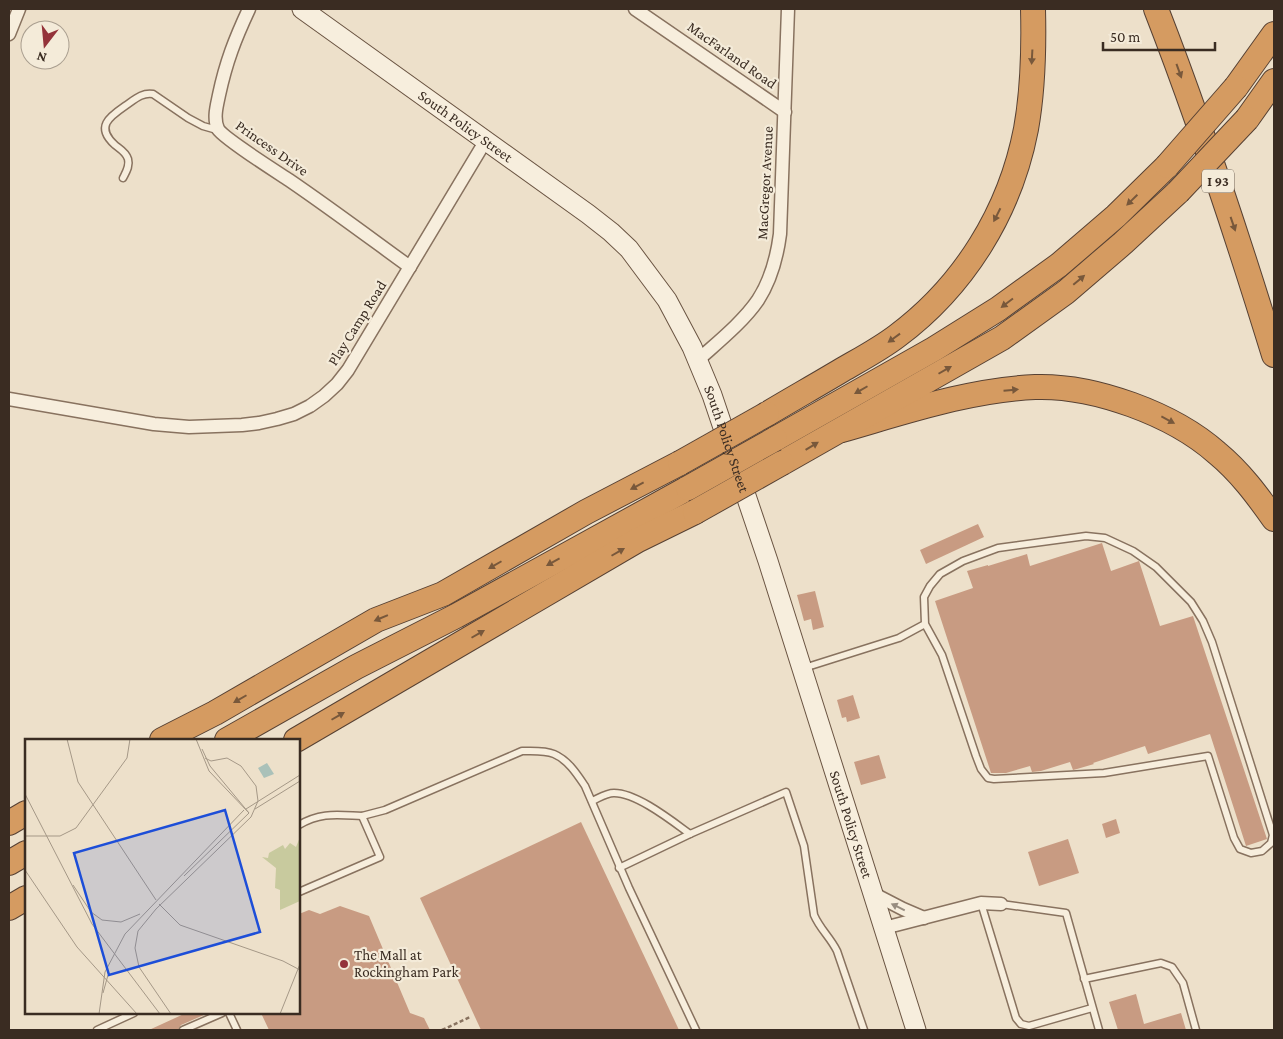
<svg xmlns="http://www.w3.org/2000/svg" width="1283" height="1039" viewBox="0 0 1283 1039" font-family="'Crimson Pro',serif">
<style>
.building{fill:#c89b82}
.lines{fill:none;stroke-linecap:round;stroke-linejoin:round}
.lane-casing{stroke:#88725f;stroke-width:9}
.street-casing{stroke:#88725f;stroke-width:15}
.secondary-casing{stroke:#6a5442;stroke-width:21}
.highway-casing{stroke:#574133;stroke-width:26}
.path{stroke:#88725f;stroke-width:2.5;stroke-dasharray:4 2.5;stroke-linecap:butt}
.lane{stroke:#f7eedd;stroke-width:6}
.street{stroke:#f7eedd;stroke-width:12}
.secondary{stroke:#f7eedd;stroke-width:19}
.highway{stroke:#d59b61;stroke-width:24}
.highway-bridge-casing{stroke:#574133;stroke-width:26;stroke-linecap:butt}
.highway-bridge{stroke:#d59b61;stroke-width:24}
.oneway{fill:#78583b}
.oneway2{fill:#988d80}
.poi-dot{fill:#94333a;stroke:#f4ebd9;stroke-width:2}
.labels{text-anchor:middle;stroke-width:4.5;stroke-linejoin:round;paint-order:stroke}
.shield{fill:#f4ebd9;stroke:#726559;stroke-width:1}
.shield-label{font-size:14px;font-weight:bold;fill:#3a2c22}
.street-label{font-size:15px;fill:#3a2c22;stroke:#f4ebd9}
.poi-label{font-size:15px;fill:#3a2c22;stroke:#f4ebd9;text-anchor:start}
.inset-road{fill:none;stroke:#a59887;stroke-width:1}
.view{fill:#1d4ed8;fill-opacity:0.15;stroke:#1d4ed8;stroke-width:2.5}
.inset-edge{fill:none;stroke:#3a2c22;stroke-width:2.5}
</style>
<rect width="100%" height="100%" fill="#ede0ca"/>
<!-- building -->
<g class="building">
<path d="M978,524l6,13 -58,27 -6,-14z"/>
<path d="M1102,543l9,28 28,-10 21,65 33,-10 74,223 -21,7 -36,-112 -62,20 -3,-8 -52,17 1,1 -17,5 -4,1 -3,-8 -29,9 -9,1 -2,-6 -24,7h-15l-56,-172 38,-13 -6,-17 21,-6v1l39,-12 3,12z"/>
<path d="M815,591l9,36 -11,3 -2,-11 -7,2 -7,-26z"/>
<path d="M853,695l7,23 -13,4 -1,-5 -4,1 -5,-18z"/>
<path d="M879,755l7,23 -25,7 -7,-23z"/>
<path d="M1116,819l4,14 -14,5 -4,-14z"/>
<path d="M581,822l98,208h-198l-61,-132z"/>
<path d="M1068,839l11,34 -40,13 -11,-34z"/>
<path d="M340,906l29,10 41,97 14,5 6,12h-161l-8,-17h38v-99l10,-4 11,4z"/>
<path d="M1136,994l8,30 37,-11 5,17h-68l-9,-28z"/>
<path d="M186,1013h19l1,1 -25,11 -3,5h-29z"/>
</g>
<g class="lines">
<!-- lane casing -->
<g class="lane-casing">
<g id="lane">
<path d="M123,178c3,-6 7,-12 5,-19 -2,-7 -8,-10 -13,-14 -20,-18 -6,-28 10,-39 9,-6 17,-14 28,-12l35,24 15,8 14,4"/>
<path d="M804,668l95,-30 26,-14 -1,-27 6,-11 10,-12 23,-13 35,-13 88,-12 19,2 28,13 23,16 35,35 12,19 9,21 61,193 -2,8 -9,8 -11,2 -11,-4 -6,-11 -26,-82 -104,17 -110,6 -6,-1 -7,-9 -5,-13 -34,-101 -17,-31"/>
<path d="M592,801c7,-3 14,-8 22,-8 23,0 58,28 76,41l96,-42 18,54 10,69c6,14 16,22 23,36l27,79"/>
<path d="M299,825c22,-13 38,-10 63,-9"/>
<path d="M619,868l71,-34"/>
<path d="M299,892l81,-35 -18,-41 23,-6 137,-59c10,0 23,-1 32,3 14,6 23,20 31,32l44,102 67,142"/>
<path d="M981,903l35,115 5,6 8,2 63,-18"/>
<path d="M1001,904l65,9 33,117"/>
<path d="M1084,979l77,-16 11,4 11,16 13,47"/>
<path d="M229,1013l8,17"/>
<path d="M97,1030l37,-17"/>
<path d="M183,1030l39,-17"/>
</g>
</g>
<!-- street casing -->
<g class="street-casing">
<g id="street">
<path d="M249,9c-14,30 -23,53 -30,86 -2,10 -6,23 -1,34 5,9 59,43 71,51 41,28 81,58 121,87"/>
<path d="M635,9l150,103"/>
<path d="M9,34l10,-25"/>
<path d="M698,360c20,-18 45,-38 60,-60 13,-20 19,-43 22,-66l8,-225"/>
<path d="M9,399l145,25 35,3 53,-2 17,-2 18,-4 17,-5 16,-8 14,-10 13,-12 11,-14 138,-230"/>
<path d="M874,894l29,15 21,9"/>
<path d="M884,928l97,-25 20,1"/>
</g>
</g>
<!-- secondary casing -->
<g class="secondary-casing">
<g id="secondary">
<path id="s1" d="M302,9l286,205 23,18 18,17 38,51 25,47 20,48 56,166 148,469"/>
</g>
</g>
<!-- highway casing -->
<g class="highway-casing">
<g id="highway">
<path d="M1156,9c44,113 82,229 118,346"/>
<path d="M1236,87l38,-53"/>
<path d="M1247,119l27,-38"/>
<path d="M767,414c25,-15 50,-29 75,-44 19,-11 38,-21 55,-34 67,-50 113,-124 129,-207 7,-39 8,-81 7,-120"/>
<path d="M842,430c63,-18 127,-40 193,-43 59,-2 138,27 182,66 23,19 40,42 57,66"/>
<path d="M775,439l159,-90 64,-40 61,-44 57,-49 51,-50"/>
<path d="M782,463l220,-125 64,-46 57,-49 55,-51"/>
<path d="M162,740l53,-27 161,-93 67,-26 143,-82 94,-49"/>
<path d="M227,740l129,-73 100,-51 232,-128"/>
<path d="M296,740l342,-200 57,-28"/>
<path d="M9,823l17,-10"/>
<path d="M9,863l17,-10"/>
<path d="M9,908l17,-10"/>
</g>
</g>
<!-- path -->
<path class="path" d="M442,1030l28,-13"/>
<!-- lane -->
<use href="#lane" class="lane"/>
<!-- street -->
<use href="#street" class="street"/>
<!-- secondary -->
<use href="#secondary" class="secondary"/>
<!-- highway -->
<use href="#highway" class="highway"/>
<!-- highway-bridge casing -->
<g class="highway-bridge-casing">
<g id="highway-bridge">
<path d="M1167,166l69,-79"/>
<path d="M1178,192l69,-73"/>
<path d="M680,463l87,-49"/>
<path d="M688,488l87,-49"/>
<path d="M695,512l87,-49"/>
</g>
</g>
<!-- highway-bridge -->
<use href="#highway-bridge" class="highway-bridge"/>
</g>
<!-- one-way arrows -->
<defs><path id="oneway-solid" d="M-6-.8H1V-3.2L6.5 0L1 3.2V.8H-6Z" transform="scale(1.25)"/></defs>
<g class="oneway">
<use href="#oneway-solid" transform="translate(1032 57) rotate(93)"/>
<use href="#oneway-solid" transform="translate(1179 71) rotate(70)"/>
<use href="#oneway-solid" transform="translate(1132 200) rotate(136)"/>
<use href="#oneway-solid" transform="translate(997 215) rotate(117)"/>
<use href="#oneway-solid" transform="translate(1233 224) rotate(71)"/>
<use href="#oneway-solid" transform="translate(1079 280) rotate(-40)"/>
<use href="#oneway-solid" transform="translate(1007 303) rotate(143)"/>
<use href="#oneway-solid" transform="translate(894 338) rotate(144)"/>
<use href="#oneway-solid" transform="translate(945 370) rotate(-30)"/>
<use href="#oneway-solid" transform="translate(861 390) rotate(150)"/>
<use href="#oneway-solid" transform="translate(1011 390) rotate(-5)"/>
<use href="#oneway-solid" transform="translate(1168 420) rotate(28)"/>
<use href="#oneway-solid" transform="translate(812 446) rotate(-31)"/>
<use href="#oneway-solid" transform="translate(637 486) rotate(152)"/>
<use href="#oneway-solid" transform="translate(618 552) rotate(-30)"/>
<use href="#oneway-solid" transform="translate(553 562) rotate(151)"/>
<use href="#oneway-solid" transform="translate(495 565) rotate(150)"/>
<use href="#oneway-solid" transform="translate(381 618) rotate(157)"/>
<use href="#oneway-solid" transform="translate(478 634) rotate(-30)"/>
<use href="#oneway-solid" transform="translate(240 699) rotate(150)"/>
<use href="#oneway-solid" transform="translate(338 716) rotate(-30)"/>
</g>
<use class="oneway2" href="#oneway-solid" transform="translate(898 907) rotate(-154)"/>
<!-- markers -->
<circle class="poi-dot" cx="344" cy="964" r="5"/>
<g class="labels">
<!-- shield labels -->
<rect class="shield" x="1202" y="169.5" width="32" height="23" rx="4"/>
<g class="shield-label">
<text x="1218" y="186">I 93</text>
</g>
<!-- street labels -->
<g class="street-label">
<text transform="translate(732 55) rotate(35)" y="5">MacFarland Road</text>
<text dy="5" stroke="none"><textPath href="#s1" startOffset="201">South Policy Street</textPath></text>
<text transform="translate(272 148) rotate(35)" y="5">Princess Drive</text>
<text transform="translate(765 183) rotate(-87)" y="5">MacGregor Avenue</text>
<text transform="translate(357 323) rotate(-58)" y="5">Play Camp Road</text>
<text dy="5" stroke="none"><textPath href="#s1" startOffset="621">South Policy Street</textPath></text>
<text dy="5" stroke="none"><textPath href="#s1" startOffset="1026">South Policy Street</textPath></text>
</g>
<!-- poi labels -->
<g class="poi-label">
<text x="354" y="960">The Mall at<tspan x="354" dy="17">Rockingham Park</tspan></text>
</g>
</g>
<!-- overview -->
<g transform="translate(25 739)">
<rect width="275" height="275" fill="#ede0ca"/>
<path d="M275,98v64l-20,9v-20l-5,-2 1,-20 -14,-11 6,1 1,-5 14,-8 2,4 5,-6 6,4z" fill="#c8ca9e"/>
<path d="M242,24l7,11 -10,4 -6,-10z" fill="#aac1b9"/>
<path class="inset-road" d="M42,0l11,43 78,118M171,0l13,32 40,42M177,10l8,17 39,47M0,55l67,130 68,90M221,70l54,-34M230,70l45,-28M0,97h35l16,-8 51,-70 3,-19M0,131l52,77 60,67M159,137l65,-63M48,146l18,27 11,8 19,2 19,-8M134,165l21,21 103,36 17,9M78,254l5,-18M74,275l6,-42 20,-38 119,-124M146,275l-32,-47 -4,-19 3,-17 18,-22 95,-92 7,-16 -2,-15 -15,-20 -14,-8 -16,3 -6,-3M255,275l20,-50"/>
<path class="view" d="M200,71l35,122 -151,43 -35,-122z"/>
<rect width="275" height="275" class="inset-edge"/>
</g>
<!-- border -->
<rect width="1283" height="1039" fill="none" stroke="#3a2c22" stroke-width="20"/>
<!-- north arrow -->
<g transform="translate(45 45) rotate(196)"><circle r="24" fill="#f4ebd9" stroke="#aa9f90"/>
<path d="M0-4L9 19L0 12L-9 19Z" fill="#94333a"/>
<text y="-8" font-size="14" font-weight="bold" text-anchor="middle" fill="#3a2c22">N</text>
</g>
<!-- scale -->
<path d="M1103 42v8h112v-8" fill="none" stroke="#3a2c22" stroke-width="2.5"/>
<text x="1110" y="42" font-size="15" fill="#3a2c22" stroke="#f4ebd9" stroke-width="4" paint-order="stroke">50 m</text>
</svg>
